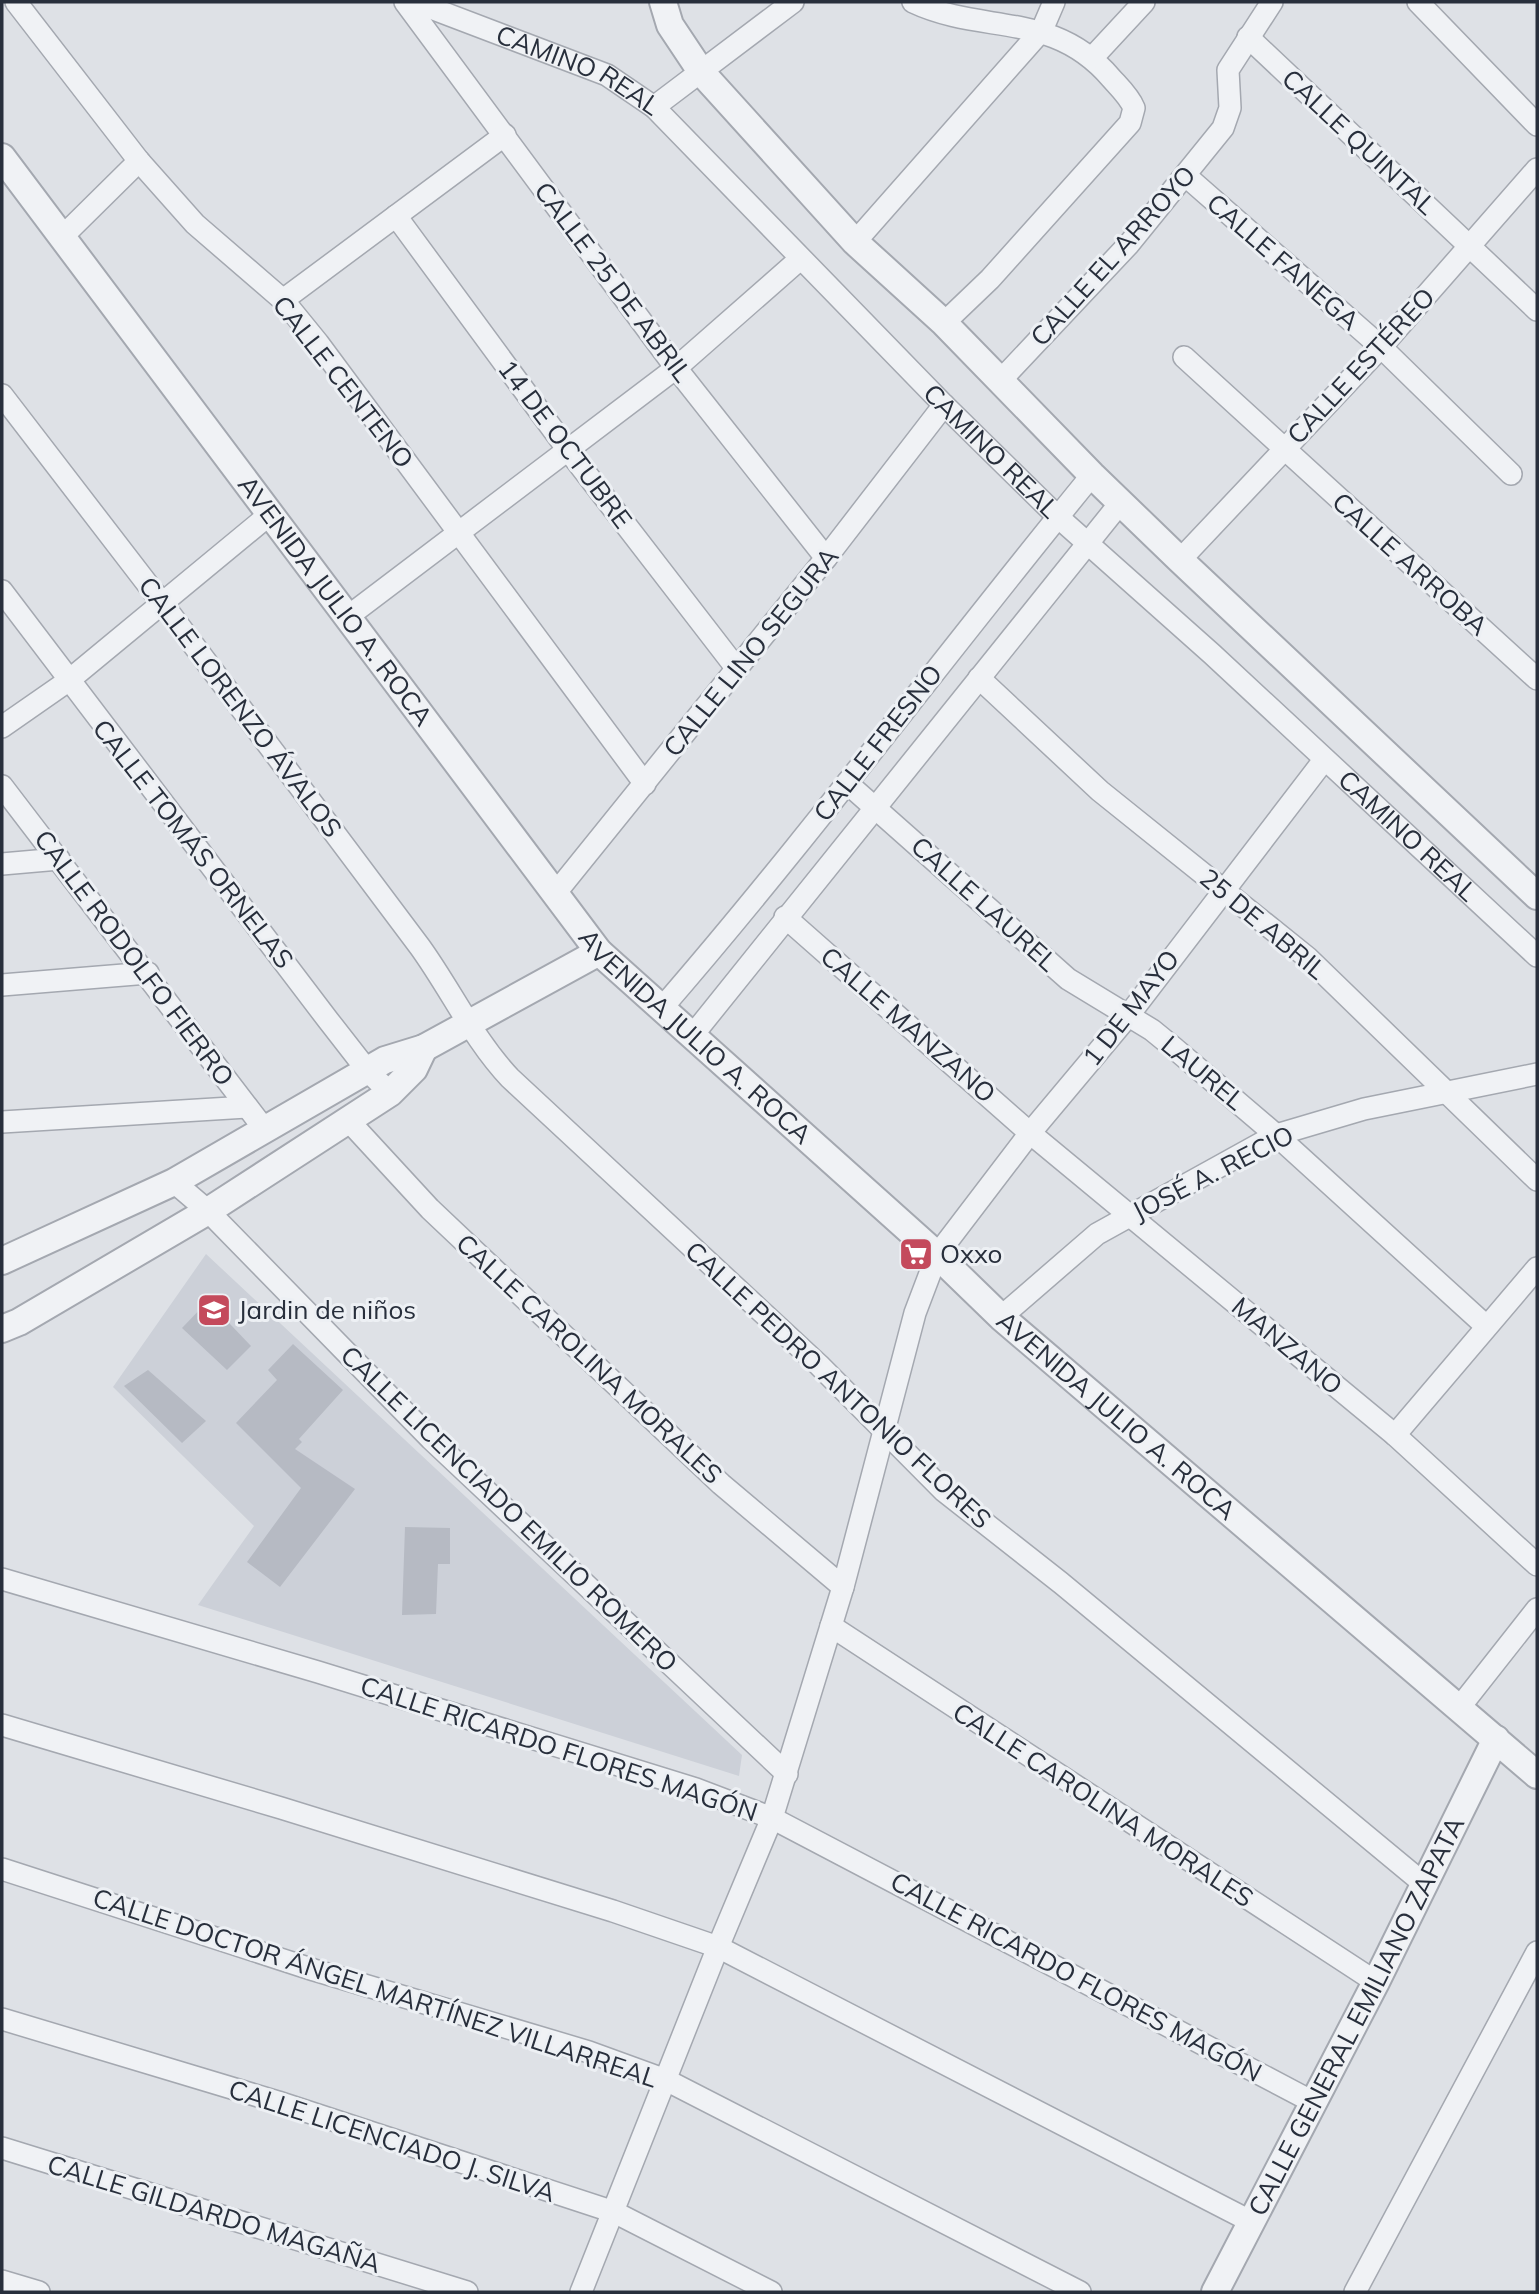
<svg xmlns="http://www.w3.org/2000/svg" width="1539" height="2294" viewBox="0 0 1539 2294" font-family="Mulish,sans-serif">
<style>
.built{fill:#ccd0d8}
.building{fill:#b6bac3}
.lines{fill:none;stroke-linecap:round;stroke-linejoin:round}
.minor-casing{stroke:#a4a8b0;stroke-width:24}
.tertiary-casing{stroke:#a4a8b0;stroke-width:30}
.minor{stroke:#f0f2f5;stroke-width:21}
.tertiary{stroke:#f0f2f5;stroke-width:26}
.labels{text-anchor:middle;stroke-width:6;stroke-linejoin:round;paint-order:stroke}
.street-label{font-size:26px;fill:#282f3c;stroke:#edf0f4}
.poi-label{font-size:26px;fill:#282f3c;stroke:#edf0f4;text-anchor:start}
</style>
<rect width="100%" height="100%" fill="#dee1e6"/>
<!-- built -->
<path class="built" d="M206,1254l536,501 -3,21 -541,-171 56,-79 -141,-139z"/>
<!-- building -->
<g class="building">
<path d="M208,1301l43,45 -24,24 -45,-42z"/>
<path d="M293,1344l50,46 -44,49 3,3 -7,7 60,40 -75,98 -33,-25 54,-74 -65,-65 41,-43 -9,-10z"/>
<path d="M148,1370l58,51 -24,22 -58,-57z"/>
<path d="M405,1527l45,1v36h-12l-2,50 -34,1z"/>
</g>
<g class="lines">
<!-- minor casing -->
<g class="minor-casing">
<g id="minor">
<path d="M16,2l123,159 56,63 88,76 35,43 327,441"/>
<path d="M405,2l271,366 150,190"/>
<path id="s1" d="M415,2l192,73 47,32 290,298 114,112 154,137 325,302"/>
<path d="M913,2c70,33 140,8 198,76 8,9 18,18 23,30l-4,15 -140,156 -46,44"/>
<path d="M1418,2l119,123"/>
<path d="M1248,37l289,273"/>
<path d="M1093,57l51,-55"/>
<path d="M654,107l139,-105"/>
<path d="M1186,176l195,171 130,127"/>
<path d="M396,216l172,234 169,219"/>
<path d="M62,237l77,-76"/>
<path d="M855,242l187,-212 12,-28"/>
<path d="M283,300l222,-165"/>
<path d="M1184,357l353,322"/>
<path d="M1000,381l129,-137 94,-116 7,-20 -2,-38 44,-68"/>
<path d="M2,395l160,208 258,344c31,43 54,93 90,131l309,287 125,126 117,92 362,300"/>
<path d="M1180,560l201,-213 156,-178"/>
<path d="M2,591l326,429 39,50 23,23"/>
<path d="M346,618l330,-250 124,-109"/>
<path d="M979,678l121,113 208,167 229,222"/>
<path d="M2,727l66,-46 201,-166"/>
<path d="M847,783l221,196 84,51 22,18 102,87 210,191"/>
<path d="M2,786l263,344"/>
<path d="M2,864l57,-5"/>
<path d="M554,895l272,-337 118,-153"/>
<path d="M785,917l245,216 365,302 142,130"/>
<path d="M2,985l146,-12"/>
<path d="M661,1009c150,-173 286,-357 431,-534"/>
<path d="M692,1036l429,-534"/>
<path d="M347,1119l83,90 291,275 122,103"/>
<path d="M2,1122l245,-15"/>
<path d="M174,1182l34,29 223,228 356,335"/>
<path d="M1001,1317l96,-83 179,-99 88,-26 173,-35"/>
<path d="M1395,1435l142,-167"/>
<path d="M2,1579l316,93 378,117 76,29 541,284"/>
<path d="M831,1626l545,356"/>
<path d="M1459,1708l78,-99"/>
<path d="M2,1725l279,83 332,103 105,36 532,274"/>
<path d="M2,1869l312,101 275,82 77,28 414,212"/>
<path d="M2,2019l276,83 336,110 157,80"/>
<path d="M2,2148l465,144"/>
<path d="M2,2281l37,11"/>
<path d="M581,2292l137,-345 54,-129 71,-231 72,-274 22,-58 93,-122 98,-117 196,-256"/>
<path d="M1355,2292l182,-340"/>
</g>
</g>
<!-- tertiary casing -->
<g class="tertiary-casing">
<g id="tertiary">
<path d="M663,2l7,23 32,48 153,169 89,81 148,152 88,85 357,336"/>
<path id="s2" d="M2,157l597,795 338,303 64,62 536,458"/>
<path d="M2,1261l172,-79 211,-122 39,-12 175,-96"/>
<path d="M2,1329l17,-7 189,-111 182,-118 24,-24 10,-21"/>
<path id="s3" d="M1215,2292l161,-310 120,-243"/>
</g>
</g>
<!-- minor -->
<use href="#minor" class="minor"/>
<!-- tertiary -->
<use href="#tertiary" class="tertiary"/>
</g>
<!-- icons -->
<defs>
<g id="supermarket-square" transform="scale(1.75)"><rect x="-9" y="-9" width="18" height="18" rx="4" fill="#c44a5c" stroke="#edf0f4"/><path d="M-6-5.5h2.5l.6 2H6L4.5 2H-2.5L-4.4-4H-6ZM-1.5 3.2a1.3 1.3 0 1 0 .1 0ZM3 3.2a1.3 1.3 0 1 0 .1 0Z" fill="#fff"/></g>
<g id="school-square" transform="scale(1.75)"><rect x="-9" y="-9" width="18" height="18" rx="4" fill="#c44a5c" stroke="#edf0f4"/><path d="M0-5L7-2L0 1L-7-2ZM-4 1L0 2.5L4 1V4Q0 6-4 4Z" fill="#fff"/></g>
</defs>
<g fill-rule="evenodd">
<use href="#supermarket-square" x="916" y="1254"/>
<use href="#school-square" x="214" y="1310"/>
</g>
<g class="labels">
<!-- street labels -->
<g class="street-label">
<text dy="9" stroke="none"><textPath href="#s1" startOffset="177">CAMINO REAL</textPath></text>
<text transform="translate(1359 142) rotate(43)" y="9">CALLE QUINTAL</text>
<text transform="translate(1113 256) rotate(-48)" y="9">CALLE EL ARROYO</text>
<text transform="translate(1283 262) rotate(41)" y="9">CALLE FANEGA</text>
<text transform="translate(613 282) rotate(53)" y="9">CALLE 25 DE ABRIL</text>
<text transform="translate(1361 366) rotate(-47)" y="9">CALLE ESTÉREO</text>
<text transform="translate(343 382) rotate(52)" y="9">CALLE CENTENO</text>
<text transform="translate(565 444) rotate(53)" y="9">14 DE OCTUBRE</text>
<text dy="9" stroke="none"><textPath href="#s1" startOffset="744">CAMINO REAL</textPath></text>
<text transform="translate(1410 564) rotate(42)" y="9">CALLE ARROBA</text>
<text dy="9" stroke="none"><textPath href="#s2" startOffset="555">AVENIDA JULIO A. ROCA</textPath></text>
<text transform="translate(751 652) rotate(-51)" y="9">CALLE LINO SEGURA</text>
<text transform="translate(240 707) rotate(53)" y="9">CALLE LORENZO ÁVALOS</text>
<text transform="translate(878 743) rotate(-52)" y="9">CALLE FRESNO</text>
<text dy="9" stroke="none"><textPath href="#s1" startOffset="1311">CAMINO REAL</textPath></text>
<text transform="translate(193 844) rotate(52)" y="9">CALLE TOMÁS ORNELAS</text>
<text transform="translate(984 904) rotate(42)" y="9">CALLE LAUREL</text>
<text transform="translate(1263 924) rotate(40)" y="9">25 DE ABRIL</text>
<text transform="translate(134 958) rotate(53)" y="9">CALLE RODOLFO FIERRO</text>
<text transform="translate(1131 1008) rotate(-52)" y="9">1 DE MAYO</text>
<text transform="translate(908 1025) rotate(41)" y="9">CALLE MANZANO</text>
<text dy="9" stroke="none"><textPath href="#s2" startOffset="1122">AVENIDA JULIO A. ROCA</textPath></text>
<text transform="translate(1203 1073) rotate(40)" y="9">LAUREL</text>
<text transform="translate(1213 1173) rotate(-27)" y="9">JOSÉ A. RECIO</text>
<text transform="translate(1287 1346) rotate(40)" y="9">MANZANO</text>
<text transform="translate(589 1359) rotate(43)" y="9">CALLE CAROLINA MORALES</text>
<text transform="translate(838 1385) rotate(43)" y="9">CALLE PEDRO ANTONIO FLORES</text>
<text dy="9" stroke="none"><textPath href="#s2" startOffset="1689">AVENIDA JULIO A. ROCA</textPath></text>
<text transform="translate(509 1509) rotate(44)" y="9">CALLE LICENCIADO EMILIO ROMERO</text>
<text transform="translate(559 1749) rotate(18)" y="9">CALLE RICARDO FLORES MAGÓN</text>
<text transform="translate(1103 1805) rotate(33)" y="9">CALLE CAROLINA MORALES</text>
<text transform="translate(1076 1977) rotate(28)" y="9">CALLE RICARDO FLORES MAGÓN</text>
<text transform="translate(375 1988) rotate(18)" y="9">CALLE DOCTOR ÁNGEL MARTÍNEZ VILLARREAL</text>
<text dy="9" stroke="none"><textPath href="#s3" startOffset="310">CALLE GENERAL EMILIANO ZAPATA</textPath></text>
<text transform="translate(392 2141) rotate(18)" y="9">CALLE LICENCIADO J. SILVA</text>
<text transform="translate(214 2214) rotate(17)" y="9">CALLE GILDARDO MAGAÑA</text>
</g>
<!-- poi labels -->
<g class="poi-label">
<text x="940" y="1263">Oxxo</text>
<text x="238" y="1319">Jardin de niños</text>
</g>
</g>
<!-- border -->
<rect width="1539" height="2294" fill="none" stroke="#282f3c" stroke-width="7"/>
</svg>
